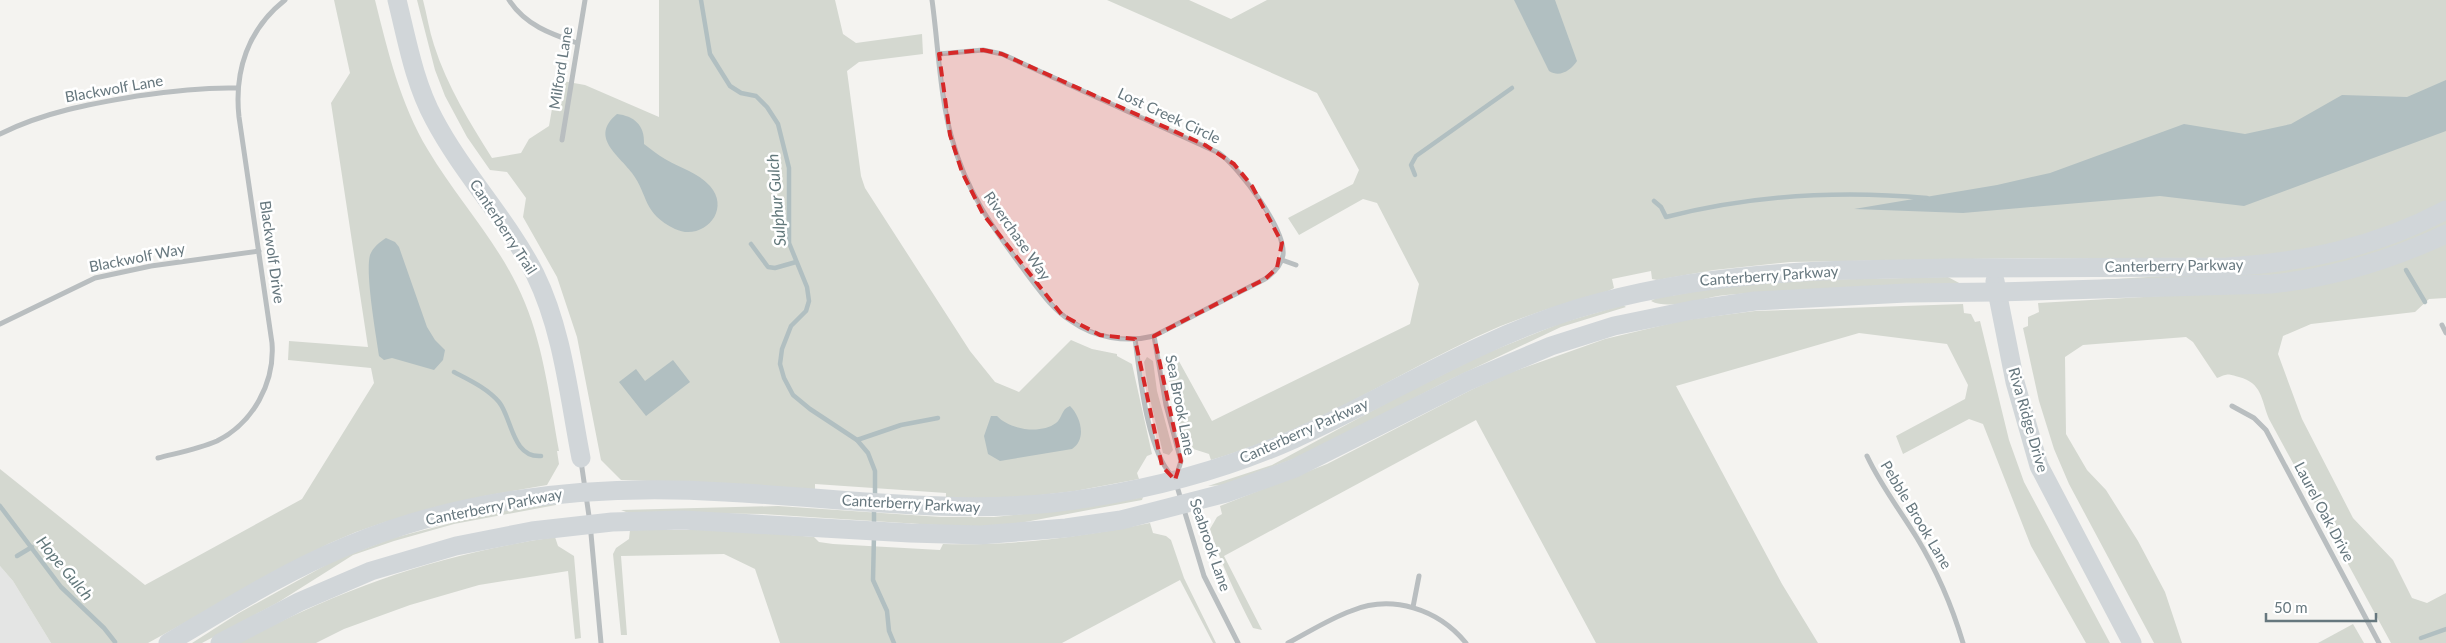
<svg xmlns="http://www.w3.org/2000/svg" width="2446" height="643" viewBox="0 0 2446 643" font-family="Lato,sans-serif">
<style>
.built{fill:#e4e5e4}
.green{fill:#d4d8d0}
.water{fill:#b1bfc1}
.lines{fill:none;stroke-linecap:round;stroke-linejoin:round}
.stream{stroke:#b1bfc1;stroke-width:4.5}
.street{stroke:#b9bec0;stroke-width:5}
.secondary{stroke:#d1d6d9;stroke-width:19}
.marked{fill:#d62828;fill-opacity:0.2;stroke:#d62828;stroke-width:4;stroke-dasharray:10 6;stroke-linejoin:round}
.labels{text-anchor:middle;stroke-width:5;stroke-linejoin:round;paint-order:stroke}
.street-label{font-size:15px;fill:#66777e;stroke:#fff}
.water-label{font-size:16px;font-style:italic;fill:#62787b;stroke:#fff}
</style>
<rect width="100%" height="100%" fill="#f4f3f0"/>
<!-- built -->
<path class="built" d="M0,566l13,15 38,62h-51z"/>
<!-- green -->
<g class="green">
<path d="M334,0h41c13,52 25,103 53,150 31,52 74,96 97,153 19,46 25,99 34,148h-2l2,13 -12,21 -63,11 -99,26 -29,10 -28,12 -180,99h-97l-38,-62 -13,-15v-97l145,116 157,-86 72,-116 -3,-15 -83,-8 1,-19 79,6 -37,-244 19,-30z"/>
<path d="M417,0h6c4,15 6,30 11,45 13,41 36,78 58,113l29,-5 8,-14 20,-13 8,-46 28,5 74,32v-117h176l8,34 13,9 66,-9 1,20 -64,8 -12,9 14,105 4,12 105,163 25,31 24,10 52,-52 21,9 25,5v2l15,8 20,90 -5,2 -10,17 2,6 -64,12 -51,6 -78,2v-6l-131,-9v6l-80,-6 -114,-4 -20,-20 -24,-123 -20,-60 -34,-60 3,-19 -19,-26 -17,-2 -23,-33 -22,-41 -10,-26z"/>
<path d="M1107,0h82l42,19 36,-19h1179v205l-44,21 -128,33 -242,-1 -242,4 -76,8 -57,10 -5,-1 -1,-8 -39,8 2,9 -6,3c-45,13 -90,26 -132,46 -88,42 -171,96 -265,123l-2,-6 -25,-8 -20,-86 11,-6 37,67 198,-97 9,-40 -42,-81 -14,-4 -64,36 -11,-17 65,-34 6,-14 -42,-77z"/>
<path d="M2446,218v10l-13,7 -123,39 -227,7 129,-8z"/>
<path d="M2446,241v57l-17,1 -14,13 -104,12 -28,12 -5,18 24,65 51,99 40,42 19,38 15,5 19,-10v50h-55l-122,-224c-8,-20 -7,-36 -30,-42 -11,-3 -10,-4 -22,1l-24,-36 -7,-5 -103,8 -18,12 1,77 21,36 19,20 32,51 27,51 17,51h-28l-85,-159 -15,-35 -15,-48 -16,-73 5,-2v-9l11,-5 -1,-9 158,-9z"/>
<path d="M1948,277l13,7c-78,3 -157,4 -235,11 -22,2 -56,16 -75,6 5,-4 17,-5 25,-6 89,-18 181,-15 272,-18z"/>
<path d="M1963,304l1,9 7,1 4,8 5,-1 29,119 15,42 86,161h-24l-55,-97 -48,-122 -14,-5 -66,35 -7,-18 69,-37 3,-14 -21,-41 -88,-11 -183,53 106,198 36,59h-222l-120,-223 -252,136 38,74 -9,-2c-17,-33 -32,-64 -43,-99l7,-12 5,-3 -2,-8 107,-42 146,-75 36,-16 96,-34 80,-19 70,-9z"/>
<path d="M1623,305l3,2 -65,20 -118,56 -131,69 -89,33 -15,1 64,-21 122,-66 88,-44 79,-32z"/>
<path d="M1147,357l6,4 4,30 16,59 -4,5 -6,-2 -14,-58 -5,-33z"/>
<path d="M1143,497l-1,3 -11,2 -127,24h-53l-189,-12 -136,-2 -5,-2 157,-4 163,11h53l85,-9z"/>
<path d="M556,503v2l-102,19 -60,17 -41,14 -76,48 -75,40h-10l47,-30 96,-53 58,-22 105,-27z"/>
<path d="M1150,523l3,10 13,3 5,4 13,38 32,65h-3l-33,-63 -118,63h-282l-25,-74 -31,-15 -103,2 6,79h-6l-8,-81 3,-6 13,-9 1,-9h101l83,7 5,5 14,2 107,6 3,-6c70,2 139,-7 207,-21z"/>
<path d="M555,537l3,9 16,10 7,82 -6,1 -7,-68 -89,14 -69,20 -66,24 -28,14h-78c107,-56 198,-88 317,-106z"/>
<path d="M2353,624l11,19h-46z"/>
</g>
<!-- water -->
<g class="water">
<path d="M1514,0h41l22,61c-6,9 -17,17 -28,10z"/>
<path d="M2446,80v51l-202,75 -84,-10 -197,17 -109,-4 143,-24 53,-12 134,-49 61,10 46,-10 51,-29 65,2z"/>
<path d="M617,114c17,2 28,11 27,30 7,5 14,11 21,15 17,10 32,13 45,27 22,25 -8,56 -35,43 -33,-16 -26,-33 -43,-56 -13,-18 -43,-36 -15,-59z"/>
<path d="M386,238l9,4 4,5 28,80 8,13 10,10 -2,10 -9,10 -42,-12 -8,2 -5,-4c-3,-21 -14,-83 -9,-101 3,-8 10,-13 16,-17z"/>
<path d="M673,360l17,22 -44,34 -27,-34 17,-13 9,12z"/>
<path d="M1070,406c11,11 17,33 2,43l-72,12 -12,-7 -4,-18 7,-20h6c12,13 43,19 59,7 6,-4 5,-14 14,-17z"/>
</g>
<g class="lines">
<!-- stream -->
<g class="stream">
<path d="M701,0l9,54 20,32 11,7 15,3 11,11 11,17 11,44v75l18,44 2,14 -3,10 -15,15 -9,23 -2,15 4,14 9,17 17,14 47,31 11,13 7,18v27"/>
<path d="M1415,175l-4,-10 5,-9 96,-68"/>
<path d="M1654,201l7,6 5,10c86,-22 173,-27 261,-19"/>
<path d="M751,244l17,23 7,1 21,-6"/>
<path d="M2406,270l19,32"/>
<path d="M454,372c15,8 33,16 45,30 13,16 13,56 42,54"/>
<path d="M857,440l44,-15 37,-7"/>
<path d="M0,506l61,81 43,41 11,14"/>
<path d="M874,525v-17"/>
<path d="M874,535l-1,45 14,31 2,20 5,12"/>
<path d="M17,556l15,-9"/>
<path d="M2421,638l25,-9"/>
</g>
<!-- street -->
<g class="street">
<path d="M509,0c16,25 42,34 68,43"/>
<path d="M932,0c6,43 8,98 20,139 15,55 42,90 75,135 13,17 25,35 44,47 24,17 55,22 83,15l111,-57c9,-6 16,-13 18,-24 3,-25 -43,-87 -64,-102l-217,-99 -19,-4 -44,4"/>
<path d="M0,134c44,-22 90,-30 137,-38 34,-5 66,-9 100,-8"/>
<path d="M562,140l23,-140"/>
<path d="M1282,260l14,5"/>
<path d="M0,324l95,-46 56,-12 108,-15"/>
<path d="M2442,325l4,8"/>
<path d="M1154,336l12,69 15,56 -4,13"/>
<path d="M1135,339c5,36 12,111 37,137"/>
<path d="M2232,406l22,12 12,12 113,213"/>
<path d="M1867,456c14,30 33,54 50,82 20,33 35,68 46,105"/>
<path d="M158,458c19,-5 40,-9 59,-17 36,-18 58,-58 55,-98l-33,-226c-5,-46 9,-88 46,-117"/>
<path d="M581,461l9,62 11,120"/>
<path d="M1176,483l28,93 34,67"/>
<path d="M1413,607l6,-31"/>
<path d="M1288,643c21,-11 41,-24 63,-32 41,-17 87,-2 115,32"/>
</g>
<!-- secondary -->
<g class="secondary">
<path d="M397,0c10,40 17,82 37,119 29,55 73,100 101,155 28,57 34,123 46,184"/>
<path d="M1995,281l20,101 24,84 93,177"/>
<path d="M168,643c58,-34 116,-71 179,-97 120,-50 250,-62 378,-54 122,6 242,26 364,6 70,-11 140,-30 205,-59 97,-44 179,-98 282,-130 126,-38 243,-39 372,-41 93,-1 186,-1 279,-1 78,-5 149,-20 219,-57"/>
<path d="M220,643l79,-41 72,-31 85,-25 76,-15 80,-9 71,-2 227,13 70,2 86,-7 55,-8 105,-27 69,-25 173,-87 83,-35 63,-20 78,-16 63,-9 151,-8 90,-1 275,-8c62,-6 119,-24 175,-50"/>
</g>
</g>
<!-- marked area -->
<path class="marked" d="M983,50l19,4 203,91 29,19 18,22 30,57 -5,25 -12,11 -111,57 27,125 -6,19 -13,-14 -27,-127 -35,-4 -38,-20 -79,-101 -21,-42 -12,-37 -11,-81z"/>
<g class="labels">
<!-- street labels -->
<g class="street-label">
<text transform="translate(561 68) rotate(-81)" y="5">Milford Lane</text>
<text transform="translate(114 89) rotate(-10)" y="5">Blackwolf Lane</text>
<text transform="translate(1169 116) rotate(25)" y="5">Lost Creek Circle</text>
<text transform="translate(503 227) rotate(57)" y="5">Canterberry Trail</text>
<text transform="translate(1017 236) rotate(55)" y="5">Riverchase Way</text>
<text transform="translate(272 252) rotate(82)" y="5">Blackwolf Drive</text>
<text transform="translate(137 258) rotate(-11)" y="5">Blackwolf Way</text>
<text transform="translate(2174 266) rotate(-1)" y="5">Canterberry Parkway</text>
<text transform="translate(1769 276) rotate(-4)" y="5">Canterberry Parkway</text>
<text transform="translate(1180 405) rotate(79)" y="5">Sea Brook Lane</text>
<text transform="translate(2028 420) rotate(74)" y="5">Riva Ridge Drive</text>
<text transform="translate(1304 431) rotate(-24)" y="5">Canterberry Parkway</text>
<text transform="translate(911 504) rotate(3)" y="5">Canterberry Parkway</text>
<text transform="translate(494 507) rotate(-11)" y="5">Canterberry Parkway</text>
<text transform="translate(2324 512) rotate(62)" y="5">Laurel Oak Drive</text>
<text transform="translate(1916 515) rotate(59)" y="5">Pebble Brook Lane</text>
<text transform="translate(1210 545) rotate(71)" y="5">Seabrook Lane</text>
</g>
<!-- water labels -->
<g class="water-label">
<text transform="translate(776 200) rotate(-95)" y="6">Sulphur Gulch</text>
<text transform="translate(65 568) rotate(50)" y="6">Hope Gulch</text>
</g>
</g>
<!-- scale -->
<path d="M2266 613v8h110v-8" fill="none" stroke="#66777e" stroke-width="2.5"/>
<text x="2274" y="613" font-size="15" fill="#66777e" stroke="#ffffff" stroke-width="4" paint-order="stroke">50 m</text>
</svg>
